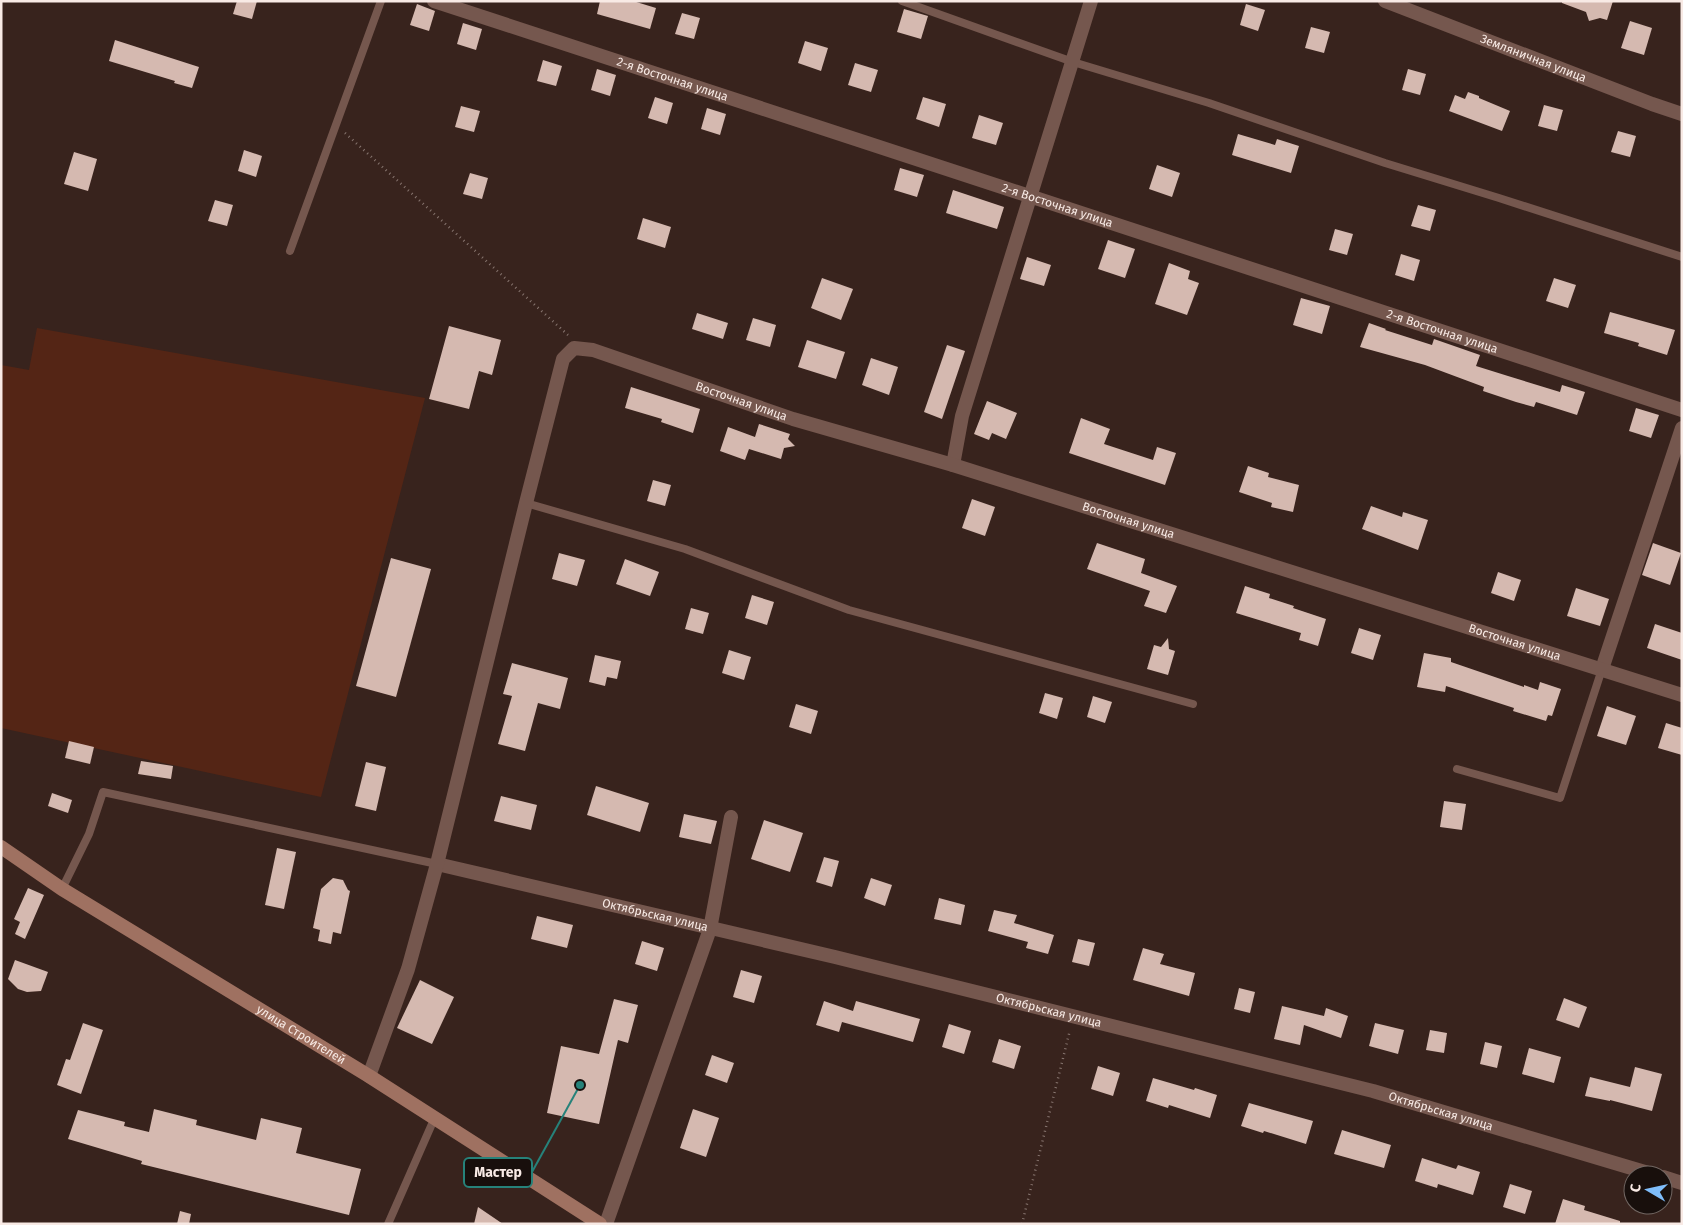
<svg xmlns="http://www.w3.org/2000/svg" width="1683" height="1225" viewBox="0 0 1683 1225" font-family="'Fira Sans',sans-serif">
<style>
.green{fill:#542515}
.building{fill:#d5b9b0}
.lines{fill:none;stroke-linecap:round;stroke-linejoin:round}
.path{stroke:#887670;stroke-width:2.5;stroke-dasharray:1 4;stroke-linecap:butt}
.service{stroke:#75574e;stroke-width:8}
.minor{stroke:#75574e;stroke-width:14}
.secondary{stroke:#9f7161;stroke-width:14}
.labels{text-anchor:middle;stroke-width:5;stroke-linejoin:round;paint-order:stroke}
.street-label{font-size:12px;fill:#f8eae5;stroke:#180f0c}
.leader{fill:none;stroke:#26827a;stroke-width:2}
.callout-dot{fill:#26827a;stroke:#180f0c;stroke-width:2}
.callout{fill:#180f0c;stroke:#26827a;stroke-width:2}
.callout-label{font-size:14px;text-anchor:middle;font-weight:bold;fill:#f8eae5}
</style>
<rect width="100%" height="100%" fill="#38231d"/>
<!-- green -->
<path class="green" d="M37,328l388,70 -104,399 -320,-69v-363l28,5z"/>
<!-- building -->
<g class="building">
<path d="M237,1h20l-5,18 -19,-5z"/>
<path d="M600,1h33l23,7 -6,21 -53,-15z"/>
<path d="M1562,1h51l-6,19 -7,-2 -11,3 -3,-9 -24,-9z"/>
<path d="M417,4l18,7 -6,20 -19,-6z"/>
<path d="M1246,4l19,6 -7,21 -18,-6z"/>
<path d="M904,9l24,7 -7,23 -24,-7z"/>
<path d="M682,13l18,5 -6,21 -19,-5z"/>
<path d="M1630,21l22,7 -8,27 -23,-7z"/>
<path d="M463,23l19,6 -6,21 -19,-6z"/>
<path d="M1311,27l19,5 -6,21 -19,-5z"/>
<path d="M115,40l84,27 -7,21 -18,-5 1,-2 -66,-20z"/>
<path d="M805,41l23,7 -7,23 -23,-8z"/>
<path d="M543,60l19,6 -6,20 -19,-5z"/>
<path d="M855,63l23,7 -7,22 -23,-7z"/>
<path d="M597,69l19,6 -6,21 -19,-6z"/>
<path d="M1408,69l18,5 -6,21 -18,-5z"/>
<path d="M1468,92l11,4v2l31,13 -8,20 -53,-20 6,-16 10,4z"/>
<path d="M655,97l18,6 -6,21 -19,-6z"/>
<path d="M923,97l23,7 -7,23 -23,-8z"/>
<path d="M1544,105l19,5 -6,21 -19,-5z"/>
<path d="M461,106l19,5 -6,21 -19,-5z"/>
<path d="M707,108l19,6 -6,21 -19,-6z"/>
<path d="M979,115l24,8 -7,22 -24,-7z"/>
<path d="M1618,131l18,5 -6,21 -19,-5z"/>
<path d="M1238,134l37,11 2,-6 22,7 -8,27 -59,-18z"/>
<path d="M244,150l18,6 -6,21 -18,-6z"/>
<path d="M74,152l23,7 -9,32 -24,-7z"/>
<path d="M1157,165l23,8 -8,24 -23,-8z"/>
<path d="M900,168l24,7 -7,22 -23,-7z"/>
<path d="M470,173l18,5 -6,21 -19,-5z"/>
<path d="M953,190l51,17 -7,22 -51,-16z"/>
<path d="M215,200l18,5 -6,21 -19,-5z"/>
<path d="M1418,205l18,5 -6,21 -19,-5z"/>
<path d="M643,218l28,9 -6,21 -28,-9z"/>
<path d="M1335,229l18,5 -6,21 -18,-5z"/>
<path d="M1108,240l27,9 -10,29 -27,-9z"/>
<path d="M1401,254l19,6 -6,21 -19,-6z"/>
<path d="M1027,257l24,8 -7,21 -24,-7z"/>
<path d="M1169,263l21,8 -2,8 11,4 -12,32 -32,-11z"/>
<path d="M822,278l31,11 -12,31 -30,-12z"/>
<path d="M1554,278l22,7 -8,23 -22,-7z"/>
<path d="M1301,298l29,8 -8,28 -29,-9z"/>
<path d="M1610,312l65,18 -8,25 -29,-9 1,-3 -35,-10z"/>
<path d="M697,313l31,10 -5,16 -31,-10z"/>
<path d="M753,318l23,7 -6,22 -24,-7z"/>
<path d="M1369,323l17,6 -1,1 47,15 2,-6 46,16 -4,11 32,10 52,16 2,-7 23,7 -8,23 -41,-13 -2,5 -18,-5 -33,-11 1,-4 -59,-22 -65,-18z"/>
<path d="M449,326l52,14 -9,35 -13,-4 -10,38 -40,-10z"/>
<path d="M807,340l38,12 -9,27 -38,-12z"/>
<path d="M947,345l18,6 -23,68 -18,-7z"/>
<path d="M871,358l27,9 -9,28 -27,-10z"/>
<path d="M631,387l69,22 -7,24 -32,-11 1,-3 -37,-11z"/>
<path d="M987,401l30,12 -11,26 -14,-6 -3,7 -15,-6z"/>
<path d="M1636,408l23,7 -8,23 -22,-7z"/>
<path d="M1081,418l29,11 -6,15 49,16 4,-13 19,6 -11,32 -96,-32z"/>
<path d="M759,424l31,10 -2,5 7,7 -11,2 -3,11 -32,-10 -4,11 -25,-9 8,-24 27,10z"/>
<path d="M1248,466l21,7 -1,4 31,8 -6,27 -22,-5 1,-4 -33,-11z"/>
<path d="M653,480l18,5 -6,21 -18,-5z"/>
<path d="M972,499l23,8 -10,29 -23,-8z"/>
<path d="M1371,506l31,11 1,-5 25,8 -10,30 -56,-21z"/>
<path d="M1097,543l48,16 -4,14 36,13 -11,27 -22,-7 6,-15 -63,-22z"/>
<path d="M1653,543l28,10 -11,32 -28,-10z"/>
<path d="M559,553l26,7 -8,26 -25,-7z"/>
<path d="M391,558l40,11 -35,128 -40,-11z"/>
<path d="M625,559l34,13 -9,24 -34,-12z"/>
<path d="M1498,572l23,8 -7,21 -23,-8z"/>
<path d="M1245,586l25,8 -1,4 25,8 -1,2 33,11 -8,27 -19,-6 2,-7 -65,-20z"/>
<path d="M1576,588l33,11 -9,27 -33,-10z"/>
<path d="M752,595l22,7 -7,23 -22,-7z"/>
<path d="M691,608l18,5 -6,21 -18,-5z"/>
<path d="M1655,624l27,9v27l-35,-12z"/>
<path d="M1359,628l22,7 -8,25 -22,-7z"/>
<path d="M1168,638l1,11 6,2 -7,24 -21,-6 7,-24 7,2z"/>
<path d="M729,650l22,7 -7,23 -22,-7z"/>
<path d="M1424,653l27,5v4l73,25v-2l14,5 2,-8 21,7 -9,27 -4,-1 -2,6 -33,-10 1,-3 -68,-22 -1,6 -28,-5z"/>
<path d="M595,655l26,6 -4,18 -10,-2 -2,9 -16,-4z"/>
<path d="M512,663l56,15 -8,31 -22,-6 -13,48 -27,-7 14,-48 -9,-2z"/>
<path d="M1045,693l18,5 -6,21 -18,-6z"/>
<path d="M1093,696l19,6 -7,21 -18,-6z"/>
<path d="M796,704l22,7 -7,23 -22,-7z"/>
<path d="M1607,706l29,10 -10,29 -29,-9z"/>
<path d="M1666,723l16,5v27l-24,-7z"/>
<path d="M69,741l25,6 -4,17 -25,-6z"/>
<path d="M141,761l32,5 -2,13 -33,-5z"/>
<path d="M366,762l20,5 -10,44 -21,-5z"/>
<path d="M596,786l53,17 -9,29 -53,-17z"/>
<path d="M52,793l20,7 -4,13 -20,-7z"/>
<path d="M501,796l36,9 -6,25 -37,-9z"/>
<path d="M1444,801l22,3 -4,26 -22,-3z"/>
<path d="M684,814l33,7 -6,23 -32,-7z"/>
<path d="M764,820l39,13 -13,39 -39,-13z"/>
<path d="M277,848l19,4 -12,57 -19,-4z"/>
<path d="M824,857l15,4 -7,26 -16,-5z"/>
<path d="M333,878l10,2 5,10 2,1 -9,43 -8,-2 -2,12 -13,-3 2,-11 -7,-2 8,-39z"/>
<path d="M871,878l21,7 -7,21 -21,-8z"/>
<path d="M28,888l16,7 -19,44 -10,-5 5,-12 -6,-3z"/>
<path d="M939,898l26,7 -4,20 -27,-6z"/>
<path d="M994,910l23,5 -3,8 40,12 -6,19 -22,-6 2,-6 -40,-11z"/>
<path d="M537,916l36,9 -6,23 -36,-9z"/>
<path d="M1078,939l17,4 -6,23 -17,-4z"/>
<path d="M642,941l22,7 -7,23 -22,-7z"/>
<path d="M1143,948l21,6 -4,10 35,9 -6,23 -56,-16z"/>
<path d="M15,960l33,12 -7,19 -14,1 -9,-3 -10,-10z"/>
<path d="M741,970l21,6 -8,27 -21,-6z"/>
<path d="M420,980l34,17 -22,47 -35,-16z"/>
<path d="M1239,988l16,4 -5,21 -16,-4z"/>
<path d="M1564,998l23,9 -8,21 -23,-8z"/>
<path d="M614,999l24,6 -10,38 -10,-3 -19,84 -52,-11 14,-67 38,8z"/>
<path d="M824,1001l29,10 3,-10 64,18 -7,23 -71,-20 -3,10 -23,-7z"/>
<path d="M1282,1006l42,10 2,-8 22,8 -7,22 -37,-13 -4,20 -26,-6z"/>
<path d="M83,1023l20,7 -22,64 -24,-9 9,-26 4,1z"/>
<path d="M1375,1023l29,7 -6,24 -29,-8z"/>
<path d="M949,1024l22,7 -7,23 -22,-7z"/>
<path d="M1430,1030l17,3 -3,20 -18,-3z"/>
<path d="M999,1039l22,7 -7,23 -22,-7z"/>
<path d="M1485,1042l17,4 -5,22 -17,-4z"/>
<path d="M1529,1048l32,9 -7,26 -32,-9z"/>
<path d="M712,1055l22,8 -7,20 -22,-8z"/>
<path d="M1098,1066l22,7 -7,23 -22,-7z"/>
<path d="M1635,1067l27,7 -10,37 -42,-11v1l-25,-5 5,-19 40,10z"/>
<path d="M1153,1078l41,12 1,-2 22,7 -7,23 -41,-13 -1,3 -22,-7z"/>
<path d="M1249,1103l64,18 -7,23 -42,-13 -1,2 -22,-7z"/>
<path d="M154,1109l43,11 -1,5 60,15 5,-22 41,10 -6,25 65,16 -12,46 -208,-51 1,-3 -74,-22 10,-29 47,12 -1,4 25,6z"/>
<path d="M693,1109l26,9 -13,39 -26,-9z"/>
<path d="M1342,1130l49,15 -7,23 -50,-14z"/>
<path d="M1422,1158l34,11 2,-4 22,7 -7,23 -35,-11 -1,4 -22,-7z"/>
<path d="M1510,1184l22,7 -7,23 -22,-7z"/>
<path d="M1563,1199l22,7 -1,4 36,11v3h-65z"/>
<path d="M478,1207l25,17h-29z"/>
<path d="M180,1211l11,3 -2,10h-12z"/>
</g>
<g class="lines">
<!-- path -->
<g class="path">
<path d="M345,133l223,202"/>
<path d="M1022,1224l48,-194"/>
</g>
<!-- service -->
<g class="service">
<path d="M902,1l171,61 136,41 176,60 114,35 183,59"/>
<path d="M290,251l91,-250"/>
<path d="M526,503l159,46 164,61 344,94"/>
<path d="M1457,769l103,29 42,-129"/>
<path d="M62,889l27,-55 14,-42 334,72"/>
<path d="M388,1224l47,-107"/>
</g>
<!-- minor -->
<g class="minor">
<path id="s1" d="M434,1l1248,409"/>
<path id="s2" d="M1385,1l267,103 30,10"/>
<path d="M953,465l9,-49 129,-415"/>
<path d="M1602,669l80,-241"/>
<path id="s3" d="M437,864l398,93 538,134 282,84"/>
<path id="s4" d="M369,1076l39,-107 29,-105 89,-361 37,-144 11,-11 19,2 200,69 160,46 729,230"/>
<path d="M1663,1177l19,6"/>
<path d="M606,1224l104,-295 21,-112"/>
</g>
<!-- secondary -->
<path class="secondary" id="s5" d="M1,847l61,42 307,187 231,148"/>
</g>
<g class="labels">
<!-- street labels -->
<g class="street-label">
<text dy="4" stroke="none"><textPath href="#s2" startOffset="159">Земляничная улица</textPath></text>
<text dy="4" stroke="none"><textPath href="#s1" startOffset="251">2-я Восточная улица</textPath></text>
<text dy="4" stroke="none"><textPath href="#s1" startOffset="656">2-я Восточная улица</textPath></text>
<text dy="4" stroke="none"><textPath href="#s1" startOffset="1061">2-я Восточная улица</textPath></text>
<text dy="4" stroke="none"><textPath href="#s4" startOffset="935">Восточная улица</textPath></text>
<text dy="4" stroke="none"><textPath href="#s4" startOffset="1340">Восточная улица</textPath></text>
<text dy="4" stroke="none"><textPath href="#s4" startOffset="1745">Восточная улица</textPath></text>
<text dy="4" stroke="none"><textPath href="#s3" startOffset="224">Октябрьская улица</textPath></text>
<text dy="4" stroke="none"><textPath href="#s3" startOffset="629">Октябрьская улица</textPath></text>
<text dy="4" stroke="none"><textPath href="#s5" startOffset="354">улица Строителей</textPath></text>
<text dy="4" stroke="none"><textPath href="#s3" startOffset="1034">Октябрьская улица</textPath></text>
</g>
</g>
<!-- callouts -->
<path class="leader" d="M580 1085L532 1172"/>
<circle class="callout-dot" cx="580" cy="1085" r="5"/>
<rect class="callout" x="464" y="1158" width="68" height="29" rx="5"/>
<g class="callout-label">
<text x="498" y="1177">Мастер</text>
</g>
<!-- border -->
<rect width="1683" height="1225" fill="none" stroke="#f8eae5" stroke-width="5"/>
<!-- north arrow -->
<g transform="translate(1648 1190) rotate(279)"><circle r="24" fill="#180f0c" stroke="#726763"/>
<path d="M0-4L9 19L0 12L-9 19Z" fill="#7fbdfa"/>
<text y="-8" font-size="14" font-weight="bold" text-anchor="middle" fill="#f8eae5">С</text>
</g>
</svg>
